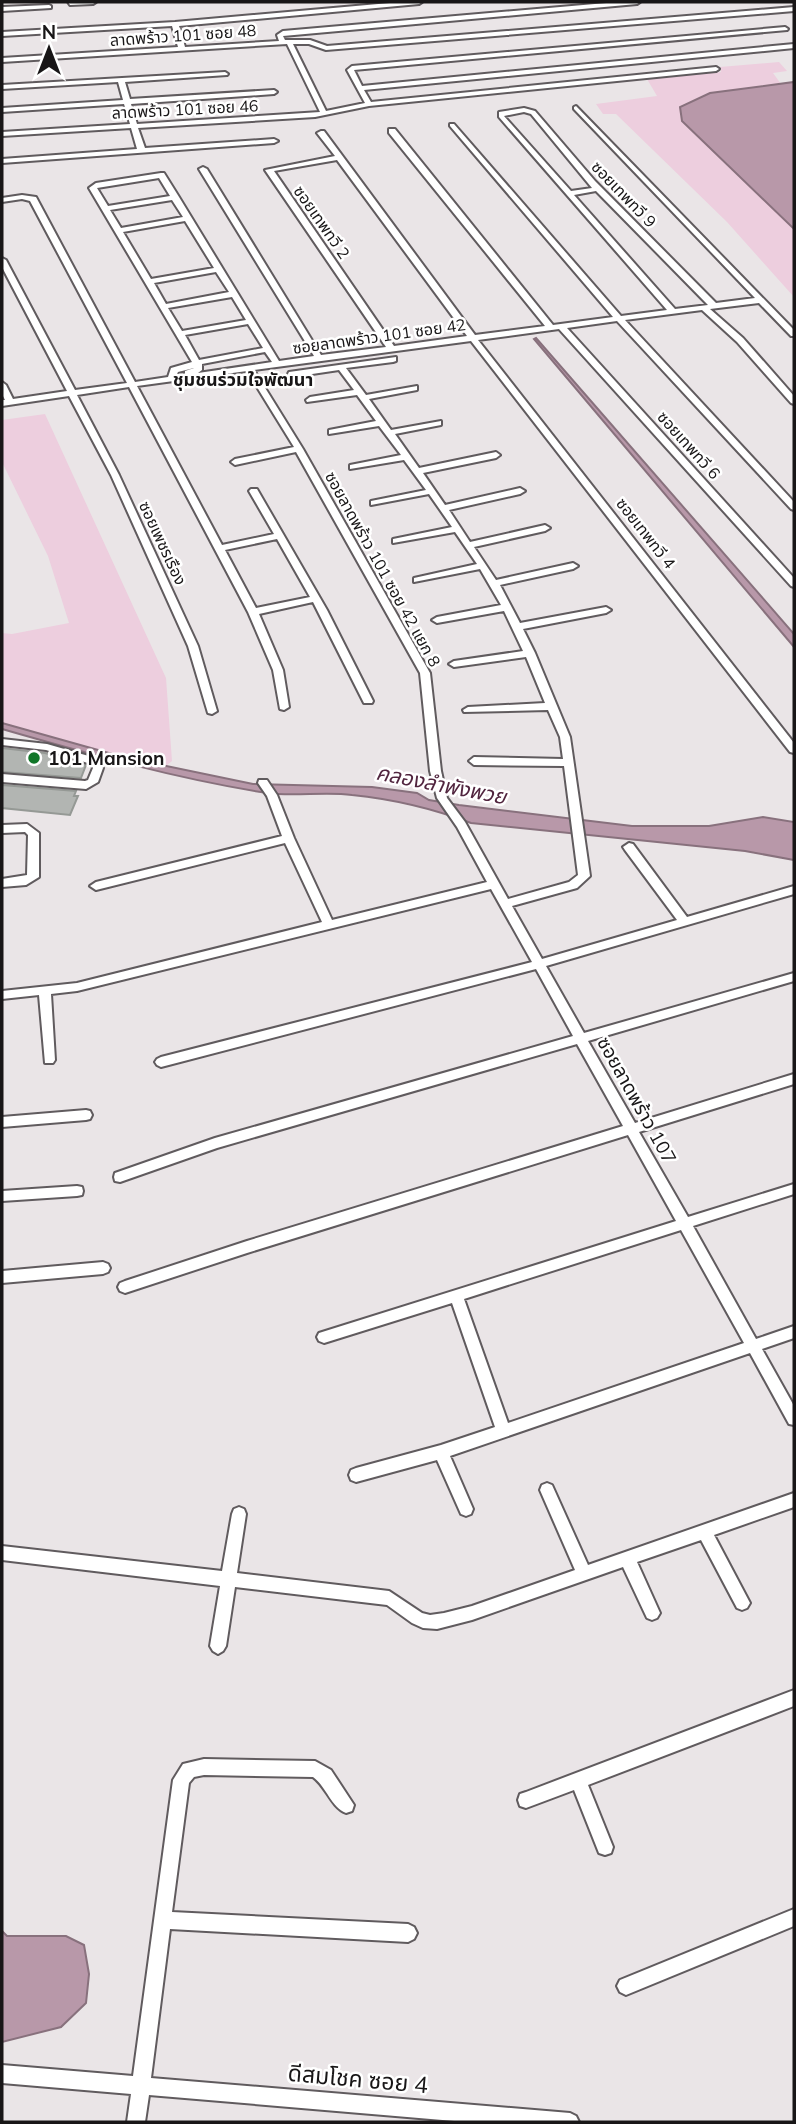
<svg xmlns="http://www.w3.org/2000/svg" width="796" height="2124" viewBox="0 0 796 2124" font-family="Mulish,'Noto Sans Thai',sans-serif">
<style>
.green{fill:#edcede}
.water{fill:#b898a9;stroke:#88717d;stroke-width:2}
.building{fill:#b2b5b2;stroke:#959995;stroke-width:2}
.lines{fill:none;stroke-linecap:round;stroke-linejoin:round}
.street-casing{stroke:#605b5e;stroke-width:4}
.street{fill:#fff;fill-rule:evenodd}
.poi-dot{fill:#117628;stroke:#fff;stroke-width:2.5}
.labels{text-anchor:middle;stroke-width:5;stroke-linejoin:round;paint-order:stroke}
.far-street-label{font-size:16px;fill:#181617;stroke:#fff}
.far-neighbourhood-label{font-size:18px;font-weight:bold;fill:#181617;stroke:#fff}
.poi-label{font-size:19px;font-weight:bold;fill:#181617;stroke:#fff;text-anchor:start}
.street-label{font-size:19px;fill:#181617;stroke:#fff}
.water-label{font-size:21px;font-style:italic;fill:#51253f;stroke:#fff}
.near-street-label{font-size:23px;fill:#181617;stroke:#fff}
</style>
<rect width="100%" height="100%" fill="#eae5e7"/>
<!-- green -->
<g class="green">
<path d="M779,62l8,9 -14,2 8,11 -71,9 -30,15 2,13 112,108v68l-67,-75 -111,-108h-13l-7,-10 61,-8 -10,-17 74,-7 -1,-5z"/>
<path d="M45,414l121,264 6,83 -6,5 -43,-9 -121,-34v-90l10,1 57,-11 -21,-67 -46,-94v-42z"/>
</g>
<!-- water -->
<g class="water">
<path d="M794,82v147l-112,-108 -2,-14 30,-14z"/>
<path d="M536,338l258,296v13l-260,-308z"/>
<path d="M2,723l121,34 130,27 119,3 45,6 12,7 30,5 173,21h77l54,-9 31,5v38l-49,-9 -274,-28c-37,-14 -79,-24 -119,-28 -28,-4 -57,2 -85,-2 -90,-14 -178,-39 -265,-64z"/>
<path d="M2,1931l5,5h59l18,9 5,29 -3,29 -25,24 -59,15z"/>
</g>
<!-- building -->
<g class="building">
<path d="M2,748l43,5 41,12 -5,13 -79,-6z"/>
<path d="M2,785l74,6 -2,5h4l-8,19 -68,-7z"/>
</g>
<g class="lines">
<!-- street casing -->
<g class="street-casing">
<g id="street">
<path d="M68,2h28l-3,2 -23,1z"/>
<path d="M401,2h21l-3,2 -240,22 6,21 94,-6 -2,-6 6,-4 335,-29h22l-3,2 -354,32 2,4h25l17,6 467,-39v4l-468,39 -17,-6h-16l33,67 39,-8 -18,-33 5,-4 433,-39 3,2 -1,1 -433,40 8,16 432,-42v4l-430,42 7,12 345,-35 3,2 -3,2 -347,35 -54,11 -177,11 7,20 129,-9 4,2 -4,2 -272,20v-4l135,-10 -6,-21 -129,8v-4l128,-8 -6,-20 -122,8v-4l121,-8 -5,-18 -116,7v-4l223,-13 3,2 -1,1 -102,7 5,17 144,-9 3,2 -3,2 -143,10 6,20 183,-12 -33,-68 -285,18v-4l176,-11 -6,-21 -170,10v-4l173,-10z"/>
<path d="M49,5l2,1v2l-49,3v-4z"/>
<path d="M576,106l218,224v6h-3l-32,-33 -49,6 33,29 51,58v8l-3,-1 -54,-61 -35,-32 -77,10 169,182v8l-3,-1 -174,-188 -50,7 227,250v9l-3,-1 -232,-257 -81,11 316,403v10l-4,-1 -319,-411 -217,29 49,79 127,224 11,98 6,27 18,24 43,77 61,-17 9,-7 -14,-109 -90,-1 -5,-4 5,-4 89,2 -3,-22 -12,-27 -84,2 -1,-2 5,-3 77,-4 -19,-46 -72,10 -5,-3 5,-3 69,-10 -19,-40 -67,12 -5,-3 5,-3 64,-12 -21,-36 -66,13v-4l63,-14 -22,-32 -62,11v-4l59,-12 -23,-33 -58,11v-4l55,-11 -22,-30 -54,9v-4l51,-10 -22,-29 -50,8v-4l47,-9 -19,-26 -50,7 -1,-2 4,-3 44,-7 -15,-20 -47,7 -4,-3 1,-2 107,-15v4l-3,1 -47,6 20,27 51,-9v4l-48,9 22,31 50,-9v4l-46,9 24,34 77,-16 4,3 -4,3 -73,15 22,32 75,-17 5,3 -5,3 -71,16 21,32 75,-17 5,3 -5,3 -71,16 22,33 77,-17 5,3 -5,3 -73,16 20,38 86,-16 5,3 -5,3 -83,16 12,24 35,84 20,139 -13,12 -65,18 30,53 135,-39 -52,-70 -2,-3 6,-4 4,1 54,73 107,-31v8l-248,72 38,67 210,-60v8l-206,60 47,82 159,-49v10l-155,48 49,85 106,-33v10l-101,32 63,113 38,-13v12l-32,11 32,57v19l-5,-1 -39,-71 -300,103 23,53 -2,5 -5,2 -5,-2 -24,-54 -81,22 -5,-2 -2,-5 2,-5 5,-2 85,-23 54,-18 -43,-124 -128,40 -5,-2 -2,-4 2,-4 357,-112 -48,-86 -381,118 -122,40 -5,-2 -2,-4 2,-4 5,-2 122,-40 376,-115 -46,-82 -360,104 -97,34 -5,-1 -1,-4 1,-4 100,-35 358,-102 -37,-67 -375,98 -4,-2 -2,-3 2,-3 4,-2 371,-95 -41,-73 -414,102 -26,3 4,66 -2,3h-8l-6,-68 -37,4v-8l75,-8 245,-61 -37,-79 -189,47 -6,-4 6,-4 186,-46 -15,-40 -9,-13 1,-3h8l10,15 17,43 38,82 155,-38 -30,-55 -20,-29 -7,-27 -10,-98 -124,-221 -61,13 -4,-3 4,-3 59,-12 -47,-76 -110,15 85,159 52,-11 -25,-43 2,-2h6l70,121 46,91 -1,2h-8l-1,-2 -50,-99 -54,12 24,56 6,37 -5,3 -4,-1 -7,-39 -25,-58 -119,-225 -52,8 42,80 79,171 19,65 -5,3 -4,-1 -20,-67 -77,-171 -42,-79 -67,10v-6h3l-3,-6v-12l4,3 7,14 54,-8 -65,-124v-9l4,2 69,130 52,-7 -97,-182 -8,-2 -20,3v-4l20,-3 14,2 99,185 33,-5 3,-9 21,-6 -103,-174 7,-5 65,-10h3l15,24 100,164 35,-5 -115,-187 4,-2 4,2 114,186 65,-8 -121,-177 70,-14 -18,-23 4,-2h3l151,204 70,-9 -156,-193v-4h6l158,196 60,-8 -163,-191v-2h4l167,192 46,-6 -168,-193v-5l25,-4 11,3 60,70 121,122 39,-5 -181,-189v-2zM524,112l7,2 61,74 -21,3 -67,-75zM337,160l130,176 -73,10 -120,-175zM159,178l11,18 -62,10 -11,-18zM596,191l112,114 -33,4 -101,-114zM172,200l11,17 -62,11 -11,-18zM185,221l29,47 -63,11 -28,-47zM216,272l13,20 -63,12 -12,-21zM232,297l14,23 -64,11 -14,-23zM248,324l15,24 -64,12 -14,-25zM265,352l7,10 -74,11 4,-3v-6zM194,368l-9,3v4l-9,1 2,-4zM277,539l33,58 -54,11 -31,-58zM681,1230l63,113 -236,80 -44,-124z"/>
<path d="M2,739l45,5 52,15 4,9 -5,14 -12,7 -84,-7v-8l83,7 3,-1 5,-12 -2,-4 -45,-14 -44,-5z"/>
<path d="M27,824l12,9v44l-13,8 -24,2v-8l25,-4 1,-40 -3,-3 -23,1v-8z"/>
<path d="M86,1110l4,1 2,4 -2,4 -4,1 -84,7v-10z"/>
<path d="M77,1186l5,1 1,4 -1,4 -5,1 -75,5v-10z"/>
<path d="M103,1262l5,2 2,4 -2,4 -5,2 -101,9v-12z"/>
<path d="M547,1483l5,2 36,80 206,-72v14l-80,28 36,68 -3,5 -5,2 -5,-2 -36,-68 -64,22 23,51 -3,5 -5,2 -5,-2 -24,-51 -151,53 -35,9 -14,-1 -11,-5 -25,-18 -152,-18 -9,59 -3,5 -5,3 -5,-3 -3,-5 10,-60 -218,-26v-14l220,25 10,-57 2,-5 5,-2 5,2 2,5 -9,59 152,18 33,22 8,2 14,-2 28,-7 103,-36 -35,-80 2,-5z"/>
<path d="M794,1690v16l-206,79 25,62 -2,6 -6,2 -6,-2 -25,-63 -48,18 -6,-2 -2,-6 2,-6 6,-2z"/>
<path d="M204,1759l111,2 16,9 23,35 -2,6 -6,2c-15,-6 -20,-27 -33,-36l-109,-2 -10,2 -5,6 -17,129 236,12 6,3 3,6 -3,6 -6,3 -238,-13 -19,149 419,35 6,3 3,6h-113l-317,-27 -4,27h-18l4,-28 -129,-11v-18l131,11 40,-296 10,-16z"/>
<path d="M794,1909v17l-168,69 -6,-3 -3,-6 3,-6z"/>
</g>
</g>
<!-- street -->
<use href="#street" class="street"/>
</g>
<!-- markers -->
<circle class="poi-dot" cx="34" cy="758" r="7"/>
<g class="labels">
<!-- far-street labels -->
<g class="far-street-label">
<text transform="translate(183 35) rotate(-4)" y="6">ลาดพร้าว 101 ซอย 48</text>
<text transform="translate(185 109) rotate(-3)" y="6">ลาดพร้าว 101 ซอย 46</text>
<text transform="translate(624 194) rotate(46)" y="6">ซอยเทพทวี 9</text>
<text transform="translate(322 222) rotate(55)" y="6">ซอยเทพทวี 2</text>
<text transform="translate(379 336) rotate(-8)" y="6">ซอยลาดพร้าว 101 ซอย 42</text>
<text transform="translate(689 445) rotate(48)" y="6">ซอยเทพทวี 6</text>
<text transform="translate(646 533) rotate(52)" y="6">ซอยเทพทวี 4</text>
<text transform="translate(163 543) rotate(65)" y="6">ซอยเพชรเรือง</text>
<text transform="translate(383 569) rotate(61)" y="6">ซอยลาดพร้าว 101 ซอย 42 แยก 8</text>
</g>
<!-- far-neighbourhood labels -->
<g class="far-neighbourhood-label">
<text x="243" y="386">ชุมชนร่วมใจพัฒนา</text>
</g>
<!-- poi labels -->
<g class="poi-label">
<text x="48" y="765">101 Mansion</text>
</g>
<!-- street labels -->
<g class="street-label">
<text transform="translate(637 1100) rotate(61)" y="7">ซอยลาดพร้าว 107</text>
</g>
<!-- water labels -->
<g class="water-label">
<text transform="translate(441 785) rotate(11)" y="7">คลองลำพังพวย</text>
</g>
<!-- near-street labels -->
<g class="near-street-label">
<text transform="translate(358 2079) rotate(5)" y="8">ดีสมโชค ซอย 4</text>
</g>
</g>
<!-- border -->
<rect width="796" height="2124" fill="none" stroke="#181617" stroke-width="7"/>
<!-- north arrow -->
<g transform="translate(49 49)" stroke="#ffffff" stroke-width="5" paint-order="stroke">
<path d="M0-5L12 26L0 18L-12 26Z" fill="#181617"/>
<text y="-10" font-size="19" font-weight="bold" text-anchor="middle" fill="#181617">N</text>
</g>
</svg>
